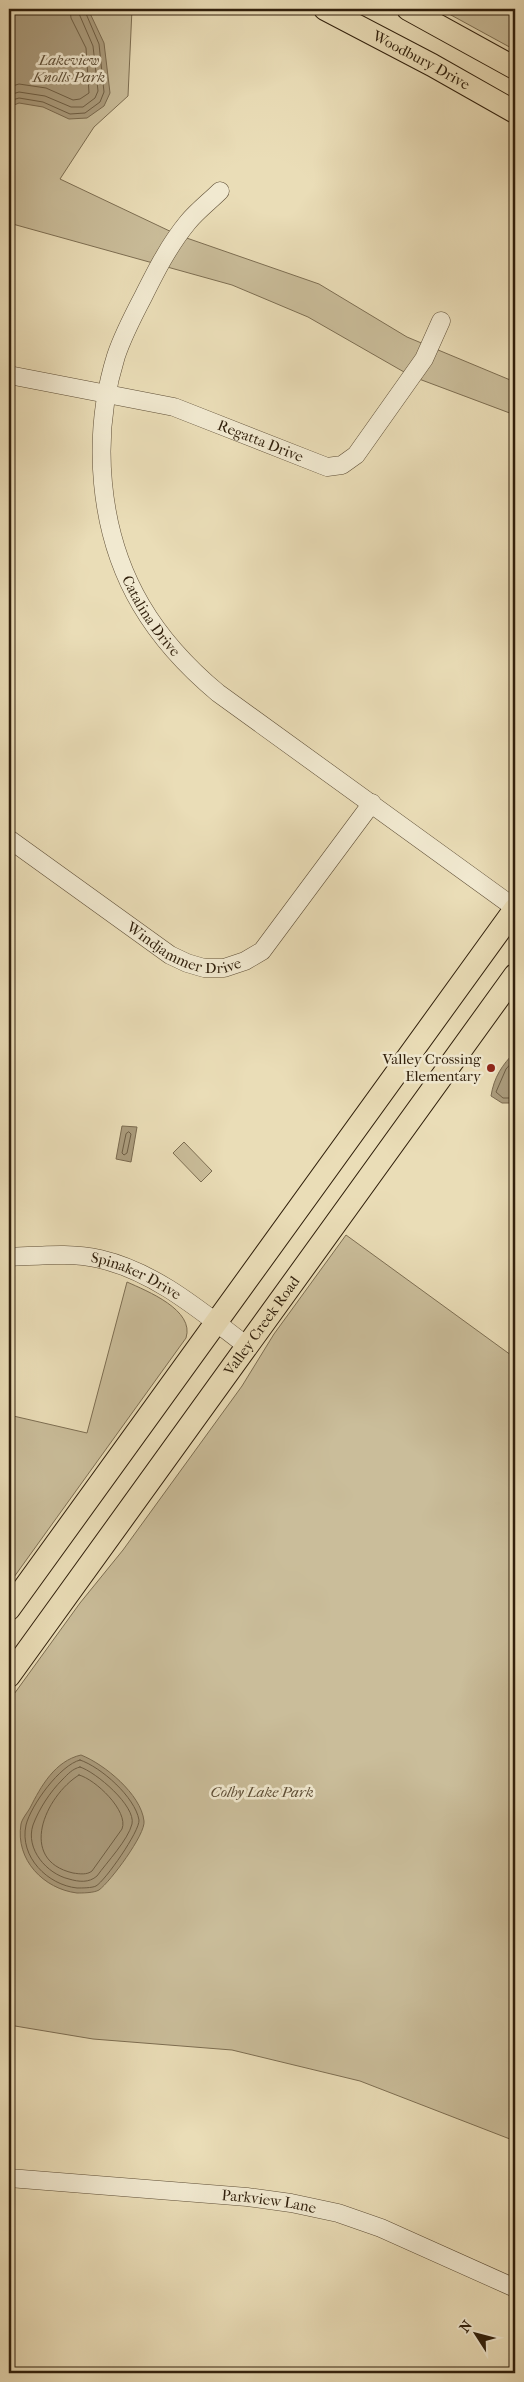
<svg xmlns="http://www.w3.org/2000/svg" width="524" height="2382" viewBox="0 0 524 2382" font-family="'IM FELL French Canon',serif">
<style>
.green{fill:#cabd9a;stroke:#7d6e52}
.water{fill:#ab9c7d;stroke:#7a6a4f}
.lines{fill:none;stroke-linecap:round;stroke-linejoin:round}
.shore{stroke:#6e5e44;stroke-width:1}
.minor-casing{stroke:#5e4e36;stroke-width:19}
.major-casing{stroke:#301f0b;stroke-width:24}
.minor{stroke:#f1e9d0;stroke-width:18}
.major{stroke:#eaddb7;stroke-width:22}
.poi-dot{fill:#8f2418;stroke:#f1e9d0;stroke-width:2}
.labels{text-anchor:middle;stroke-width:5;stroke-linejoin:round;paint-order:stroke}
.street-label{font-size:15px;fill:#301f0b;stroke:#f1e9d0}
.park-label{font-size:15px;font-style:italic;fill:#5e4e36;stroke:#f1e9d0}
.poi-label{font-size:15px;fill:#301f0b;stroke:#f1e9d0;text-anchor:end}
</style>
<rect width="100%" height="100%" fill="#eaddb7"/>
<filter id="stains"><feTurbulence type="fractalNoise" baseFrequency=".004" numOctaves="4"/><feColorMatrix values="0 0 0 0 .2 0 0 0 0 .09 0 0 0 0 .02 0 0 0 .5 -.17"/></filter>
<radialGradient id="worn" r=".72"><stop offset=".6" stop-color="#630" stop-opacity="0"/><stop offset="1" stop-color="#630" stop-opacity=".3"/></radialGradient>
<!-- green -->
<g class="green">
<path d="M9,9h123l-4,87 -34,31 -34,52 118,56 141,49 88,53 108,45v33l-104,-39 -103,-59 -76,-32 -223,-62z"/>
<path d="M440,9h75v41z"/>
<path d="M184,1142l28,29 -11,11 -28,-29z"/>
<path d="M346,1235l169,123v783l-155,-60 -128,-31 -139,-11 -84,-14v-324l71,-98 43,-53 119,-164 32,-52z"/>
<path d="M127,1282c20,9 68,28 59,56l-177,246v-169l78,18z"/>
</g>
<!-- water -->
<g class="water">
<path d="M9,9h79l16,34 6,50 -6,13 -17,12 -18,1 -26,-12 -24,-4 -10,4z"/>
<path d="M515,1052v51h-13l-11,-7c3,-19 11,-31 24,-44z"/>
<path d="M122,1126l15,1 -6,35 -15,-3z"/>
<path d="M81,1755c23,9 60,39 63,66 2,13 -34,61 -45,69 -5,3 -17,3 -22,3 -33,-4 -62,-33 -56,-69 1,-5 6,-11 9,-16 11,-22 25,-47 51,-53z"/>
</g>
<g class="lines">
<!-- shore -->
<g class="shore">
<path d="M9,87l10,-3 27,4 27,12 7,-1 9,-6 -3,-45 -15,-30 -1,-9"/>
<path d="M9,95l10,-3 26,4 26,11h12l12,-9 3,-7 -5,-45 -16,-37"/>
<path d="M9,101l10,-3 24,4 27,12 15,-1 15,-11 4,-10 -5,-48 -15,-35"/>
<path d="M515,1059l-9,10 -10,23 7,6h12"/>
<path d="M129,1132l2,2 -4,19 -3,2 -2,-2 4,-19z"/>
<path d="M80,1760c21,7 55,37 59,60 1,11 -34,61 -43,66 -4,2 -14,2 -19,2 -29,-3 -58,-31 -51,-63 5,-20 34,-60 54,-65z"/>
<path d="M80,1767c16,5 56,39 52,57 -4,16 -25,38 -35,52 -8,7 -18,6 -28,3 -22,-5 -44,-30 -36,-54 6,-16 17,-33 29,-45 6,-6 10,-11 18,-13z"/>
<path d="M79,1775c16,4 50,36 43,54l-30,42c-5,4 -12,3 -19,2 -56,-13 -28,-77 6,-98z"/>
</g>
<!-- minor casing -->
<g class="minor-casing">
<g id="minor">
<path id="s1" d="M220,191c-10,10 -23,20 -32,31 -19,23 -32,49 -45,75 -10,19 -20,38 -27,59 -25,80 -18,176 25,249 20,34 47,63 77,88l297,215"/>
<path id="s2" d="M9,375l165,32 153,60 15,-2 14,-10 68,-96 17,-38"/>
<path id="s3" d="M9,839l161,116 17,8 17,5h20l21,-7 17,-10 110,-148"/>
<path id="s4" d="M9,1257c30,-1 61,-5 91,2 56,13 102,53 147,87"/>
<path id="s5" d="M9,2178l238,19 44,6 47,10 43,15 134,60"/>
</g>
</g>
<!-- major casing -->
<g class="major-casing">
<g id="major">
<path id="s6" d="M325,9l107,56 83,47"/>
<path d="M408,9l107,59"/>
<path d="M9,1609l506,-700"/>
<path id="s7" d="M9,1676l506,-701"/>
</g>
</g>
<!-- minor -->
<use href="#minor" class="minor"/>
<!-- major -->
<use href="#major" class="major"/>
</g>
<!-- markers -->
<circle class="poi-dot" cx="491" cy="1068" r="5"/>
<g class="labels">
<!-- street labels -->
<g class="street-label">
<text dy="5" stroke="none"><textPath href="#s6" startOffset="109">Woodbury Drive</textPath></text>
<text dy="5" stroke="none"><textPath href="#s2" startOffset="261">Regatta Drive</textPath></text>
<text dy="5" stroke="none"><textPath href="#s1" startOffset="469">Catalina Drive</textPath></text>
<text dy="5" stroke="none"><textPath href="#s3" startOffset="210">Windjammer Drive</textPath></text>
<text dy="5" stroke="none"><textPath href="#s4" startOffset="131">Spinaker Drive</textPath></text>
<text dy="5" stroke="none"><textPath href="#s7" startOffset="432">Valley Creek Road</textPath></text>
<text dy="5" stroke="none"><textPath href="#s5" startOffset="261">Parkview Lane</textPath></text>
</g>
<!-- park labels -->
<g class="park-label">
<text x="69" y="65">Lakeview<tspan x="69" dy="17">Knolls Park</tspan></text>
<text x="262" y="1797">Colby Lake Park</text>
</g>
<!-- poi labels -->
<g class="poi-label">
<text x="481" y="1064">Valley Crossing<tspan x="481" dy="17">Elementary</tspan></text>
</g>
</g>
<!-- margin -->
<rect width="524" height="2382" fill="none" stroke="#eaddb7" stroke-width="30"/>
<rect x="10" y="10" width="504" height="2362" fill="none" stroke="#301f0b" stroke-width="2.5"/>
<rect x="15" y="15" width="494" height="2352" fill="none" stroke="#301f0b"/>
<!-- north arrow -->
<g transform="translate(476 2334) rotate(306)" stroke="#f1e9d0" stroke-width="4" paint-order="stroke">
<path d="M0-4L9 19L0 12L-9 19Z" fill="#301f0b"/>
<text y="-8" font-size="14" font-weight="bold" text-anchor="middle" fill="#301f0b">N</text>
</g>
<rect width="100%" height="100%" filter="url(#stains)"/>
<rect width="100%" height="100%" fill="url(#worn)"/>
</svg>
